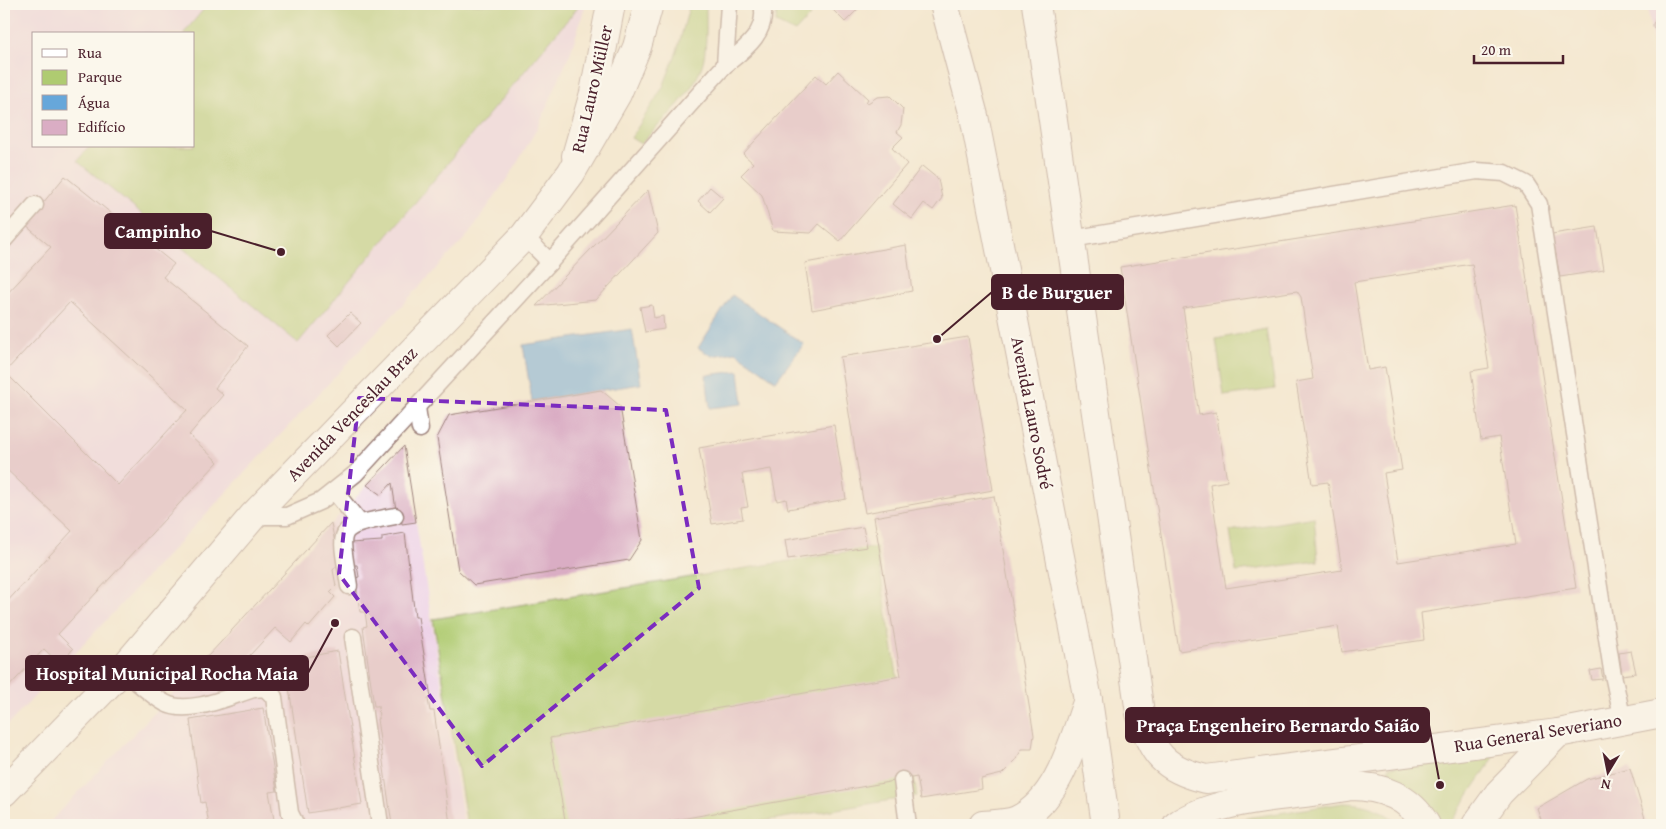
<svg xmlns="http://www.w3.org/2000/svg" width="1666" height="829" viewBox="0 0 1666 829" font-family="'Gentium Book Plus',serif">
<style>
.built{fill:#edd0e8;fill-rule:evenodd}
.green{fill:#afcb71;stroke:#7c754e}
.water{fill:#67a7da;stroke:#586382}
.building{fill:#daadc4;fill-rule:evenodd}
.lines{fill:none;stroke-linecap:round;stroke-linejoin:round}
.lane-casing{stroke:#9f847e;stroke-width:19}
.street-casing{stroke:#9f847e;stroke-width:30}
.secondary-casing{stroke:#9f847e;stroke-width:30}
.highway-casing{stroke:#9f847e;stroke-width:30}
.lane{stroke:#fff;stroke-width:16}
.street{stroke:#fff;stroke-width:28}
.secondary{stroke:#fff;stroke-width:28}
.highway{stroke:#fff;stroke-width:28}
.marked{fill:none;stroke:#7b2cbf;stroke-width:4;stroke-dasharray:10 6;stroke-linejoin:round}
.labels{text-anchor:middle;stroke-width:4.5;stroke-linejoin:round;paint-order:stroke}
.street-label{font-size:18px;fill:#4a1f2b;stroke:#fbf7ec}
.leader{fill:none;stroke:#4a1f2b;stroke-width:2}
.callout-dot{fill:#4a1f2b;stroke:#fbf7ec;stroke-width:2}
.callout{fill:#4a1f2b;stroke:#4a1f2b;stroke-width:2}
.callout-label{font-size:19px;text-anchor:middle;font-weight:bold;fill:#fff}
</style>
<rect width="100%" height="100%" fill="#fbf7ec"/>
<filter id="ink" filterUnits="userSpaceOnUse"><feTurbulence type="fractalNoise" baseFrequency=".02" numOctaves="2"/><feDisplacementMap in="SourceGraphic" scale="10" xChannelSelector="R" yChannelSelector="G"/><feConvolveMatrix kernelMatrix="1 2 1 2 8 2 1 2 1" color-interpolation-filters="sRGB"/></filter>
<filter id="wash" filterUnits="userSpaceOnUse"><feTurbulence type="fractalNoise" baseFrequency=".0096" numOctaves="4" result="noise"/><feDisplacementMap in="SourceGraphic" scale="20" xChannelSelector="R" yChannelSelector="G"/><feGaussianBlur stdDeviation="1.12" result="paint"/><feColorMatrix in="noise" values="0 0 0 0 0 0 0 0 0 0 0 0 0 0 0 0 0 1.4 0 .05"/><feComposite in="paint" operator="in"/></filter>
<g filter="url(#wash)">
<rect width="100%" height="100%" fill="#f4e8d0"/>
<!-- built -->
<g class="built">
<path d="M4,4h582l-16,50 -31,71 -26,45 -44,64 -465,495zM34,34h160v112h-160z"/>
<path d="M1647,4h15v81l-3,1z"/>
<path d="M404,446l60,379h-417l137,-144z"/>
</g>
<!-- green -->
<g class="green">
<path d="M208,4h368l3,2 -281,337 -221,-182 13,-15h104v-112h-11z"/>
<path d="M690,4h16c0,18 1,36 -2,54 -7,34 -41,61 -63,86l-10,-6 32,-51 14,-36z"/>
<path d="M777,4h44l-26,28 -19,-9z"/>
<path d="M1266,329l9,60 -51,7 -8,-57z"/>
<path d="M1314,517l4,44 -82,11 -6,-41z"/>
<path d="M876,547l41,249 -177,29h-273l-34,-206z"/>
<path d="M1496,754l-47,71h-12l-29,-37 -20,-14 1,-7z"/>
<path d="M1343,803c23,0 41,7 57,22h-198z"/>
</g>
<!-- water -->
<g class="water">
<path d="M732,295l72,49 -28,37 -40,-29 -24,4 -14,-8z"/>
<path d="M632,329l9,55 -109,17 -9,-56z"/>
<path d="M739,371l4,33 -33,4 -4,-33z"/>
</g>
<g id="blocks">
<!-- building -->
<g class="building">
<path d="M832,4h25l3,3 -15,15 -16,-16z"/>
<circle cx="1658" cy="25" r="5"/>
<path d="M838,71l30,28 -2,3 2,1 9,-6 13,-1 13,13 -2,16 -4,7 6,5 -11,11 15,16 -67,77 -21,-17 -8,9 -38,-2 -11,-36 -21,-20 12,-12 -10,-9 73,-79 10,9z"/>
<path d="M1662,85v14h-1l-2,-13z"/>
<path d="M4,157l4,19 -4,4z"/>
<path d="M922,166l16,13 4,19 -9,12 -9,-7 -12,16 -19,-15z"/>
<path d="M65,176l109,88 -11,13 85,69 -33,42 8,7 -34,40 29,27 -160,172 15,15 -13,15 -16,-15 -40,43v-87l68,-74 -68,-64v-170l47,-50 -26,-22zM70,302l117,108 -69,75 -113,-113z"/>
<path d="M710,187l13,11 -13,14 -12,-11z"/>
<path d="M648,190l10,43 -62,67 -60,6z"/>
<path d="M1515,205l61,383 -155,25 3,27 -82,12 -4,-26 -159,25 -59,-384zM1472,264l17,104 -18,3 10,69 18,-3 17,107 -118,18 -14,-89 18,-3 -17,-103 -17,3 -14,-88zM1297,291l4,6 12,82 -17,3 16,102 16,-2 14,88 -116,18 -16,-104 17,-3 -11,-69 -17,3 -16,-107z"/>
<path d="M1597,227l7,43 -44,7 -8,-43z"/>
<path d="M906,245l6,46 -100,19 -7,-47z"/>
<path d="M652,305l2,13 9,-2 1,13 -19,3 -5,-25z"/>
<path d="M350,313l11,10 -22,23 -11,-11z"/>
<path d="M968,337l25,153 -128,23 -25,-156z"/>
<path d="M601,390l19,16 22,134 -13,20 -155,25 -16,-15 -21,-132 12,-23z"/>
<path d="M834,425l12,74 -58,10 -2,-10 -9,2 -6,-32 -29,5 6,33 -7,1 2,11 -31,5 -13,-76z"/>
<path d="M404,446l12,76 -14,2 -2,-14h-4l-4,-27 -11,12 -14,-10z"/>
<path d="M994,496l40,239 -2,14h-10l-7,12 -13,13 -21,5 1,10 -61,10 -4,-22 -270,48h-81l-16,-87 351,-62 -27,-159z"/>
<path d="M331,523l8,40 -6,7 3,16 -6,6 5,5 -26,30 -3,-3 -15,18 -16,-14 -49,53 -16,4 -2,-2 -7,8 -11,-11 8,-9 -2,-3 6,-10 6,-2z"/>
<path d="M863,527l4,20 -79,12 -3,-19z"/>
<path d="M405,533l10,84h3l13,81 -3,1 2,12h4l16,113 -58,1 -15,-106 2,-1 -1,-12h-4l-11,-79 4,-1 -2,-14h-5l-5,-34 4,-1 -2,-12h-4l-3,-22 32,-2v-4z"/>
<path d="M338,651l24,153 -54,9 -23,-152z"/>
<path d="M1631,651l5,22 -14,2 -3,-22z"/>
<path d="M1601,669l2,10 -11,1 -2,-9z"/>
<path d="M263,708l14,83 -8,1 6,33h-66l-4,-23 -4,1 -11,-83z"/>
<path d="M1630,768l17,57h-104l-6,-17 50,-29z"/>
</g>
</g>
</g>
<g filter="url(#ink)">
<use href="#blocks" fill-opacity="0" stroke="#9f847e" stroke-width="1"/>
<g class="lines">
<!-- lane casing -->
<g class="lane-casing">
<g id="lane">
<path d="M725,65l4,-61"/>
<path d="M524,236l26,26"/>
<path d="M1071,239l406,-68 27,2 22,11 13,20 73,466 11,51"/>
<path d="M4,240l31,-35"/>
<path d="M417,407l3,22"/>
<path d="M334,491l26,32"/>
<path d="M253,516h34l34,-15 34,-27 195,-212 175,-197c19,-15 44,-33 37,-61"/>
<path d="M349,586c-9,-60 -16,-58 46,-70"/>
<path d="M353,637l27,188"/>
<path d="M122,670c14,10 28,25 43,33 23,13 65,-7 89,-14l11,-1 9,9 16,116 6,12"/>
<path d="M902,780l6,45"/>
</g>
</g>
<!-- street casing -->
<g class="street-casing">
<g id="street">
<path d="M1036,4l104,709c12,41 24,56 66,66l352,-46"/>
<path d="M576,156l18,-63 17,-89"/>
<path d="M983,825c10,-1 25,-1 34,-5 43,-20 56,-80 71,-120"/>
</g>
</g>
<!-- secondary casing -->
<g class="secondary-casing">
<path id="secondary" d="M1476,825l23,-32 59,-60 104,-20"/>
</g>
<!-- highway casing -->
<g class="highway-casing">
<g id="highway">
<path d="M944,4l30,112 114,584 18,125"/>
<path d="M4,792l118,-122 131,-154 271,-280 47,-63 46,-79 20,-47 12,-43"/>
<path d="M1177,825c44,-30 122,-28 173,-39 31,0 60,11 76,39"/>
</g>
</g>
<!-- lane -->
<use href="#lane" class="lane"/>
<!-- street -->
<use href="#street" class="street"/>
<!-- secondary -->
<use href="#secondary" class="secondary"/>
<!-- highway -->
<use href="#highway" class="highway"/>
</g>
</g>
<!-- marked area -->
<path d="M0 0H1666V829H0ZM359,398l307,12 33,178 -217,178 -143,-192z" fill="#f4e8d0" fill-opacity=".55" fill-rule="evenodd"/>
<path class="marked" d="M359,398l307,12 33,178 -217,178 -143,-192z"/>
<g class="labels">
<!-- street labels -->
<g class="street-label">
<text transform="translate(592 89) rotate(-77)" y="6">Rua Lauro Müller</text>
<text transform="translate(1032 413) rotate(79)" y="6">Avenida Lauro Sodré</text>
<text transform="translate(352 414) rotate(-46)" y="6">Avenida Venceslau Braz</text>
<text transform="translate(1538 733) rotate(-9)" y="6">Rua General Severiano</text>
</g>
</g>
<!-- callouts -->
<path class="leader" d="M281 252L211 231M937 339L992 292M335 623L308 673M1440 785L1429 725"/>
<g class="callout-dot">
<circle cx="281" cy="252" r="5"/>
<circle cx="937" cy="339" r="5"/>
<circle cx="335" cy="623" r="5"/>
<circle cx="1440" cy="785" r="5"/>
</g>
<g class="callout">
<rect x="105" y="214" width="106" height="34" rx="5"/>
<rect x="992" y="275" width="131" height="34" rx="5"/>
<rect x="26" y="656" width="282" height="34" rx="5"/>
<rect x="1126" y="708" width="303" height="34" rx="5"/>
</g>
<g class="callout-label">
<text x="158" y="238">Campinho</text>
<text x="1057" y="299">B de Burguer</text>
<text x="167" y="680">Hospital Municipal Rocha Maia</text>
<text x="1278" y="732">Praça Engenheiro Bernardo Saião</text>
</g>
<!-- margin -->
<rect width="1666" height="829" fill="none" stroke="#fbf7ec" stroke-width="20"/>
<!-- legend -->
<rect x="32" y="32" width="162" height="115" fill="#fbf7ec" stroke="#b4a19f"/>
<rect x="42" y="49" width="25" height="8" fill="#ffffff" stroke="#b4a19f"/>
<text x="78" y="58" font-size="15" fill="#4a1f2b">Rua</text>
<rect x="42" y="70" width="25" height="15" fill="#afcb71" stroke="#b4a19f"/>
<text x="78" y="82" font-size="15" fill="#4a1f2b">Parque</text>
<rect x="42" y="95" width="25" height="15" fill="#67a7da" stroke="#b4a19f"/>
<text x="78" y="108" font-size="15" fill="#4a1f2b">Água</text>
<rect x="42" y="120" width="25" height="15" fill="#daadc4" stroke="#b4a19f"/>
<text x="78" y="132" font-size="15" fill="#4a1f2b">Edifício</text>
<!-- north arrow -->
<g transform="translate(1608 772) rotate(190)" stroke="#fbf7ec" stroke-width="4" paint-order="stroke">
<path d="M0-4L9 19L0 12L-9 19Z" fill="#4a1f2b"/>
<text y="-8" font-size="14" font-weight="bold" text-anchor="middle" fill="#4a1f2b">N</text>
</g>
<!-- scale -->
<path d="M1474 55v8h89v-8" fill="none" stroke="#4a1f2b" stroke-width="2.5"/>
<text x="1481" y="55" font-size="15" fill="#4a1f2b" stroke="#fbf7ec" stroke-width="4" paint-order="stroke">20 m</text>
</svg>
